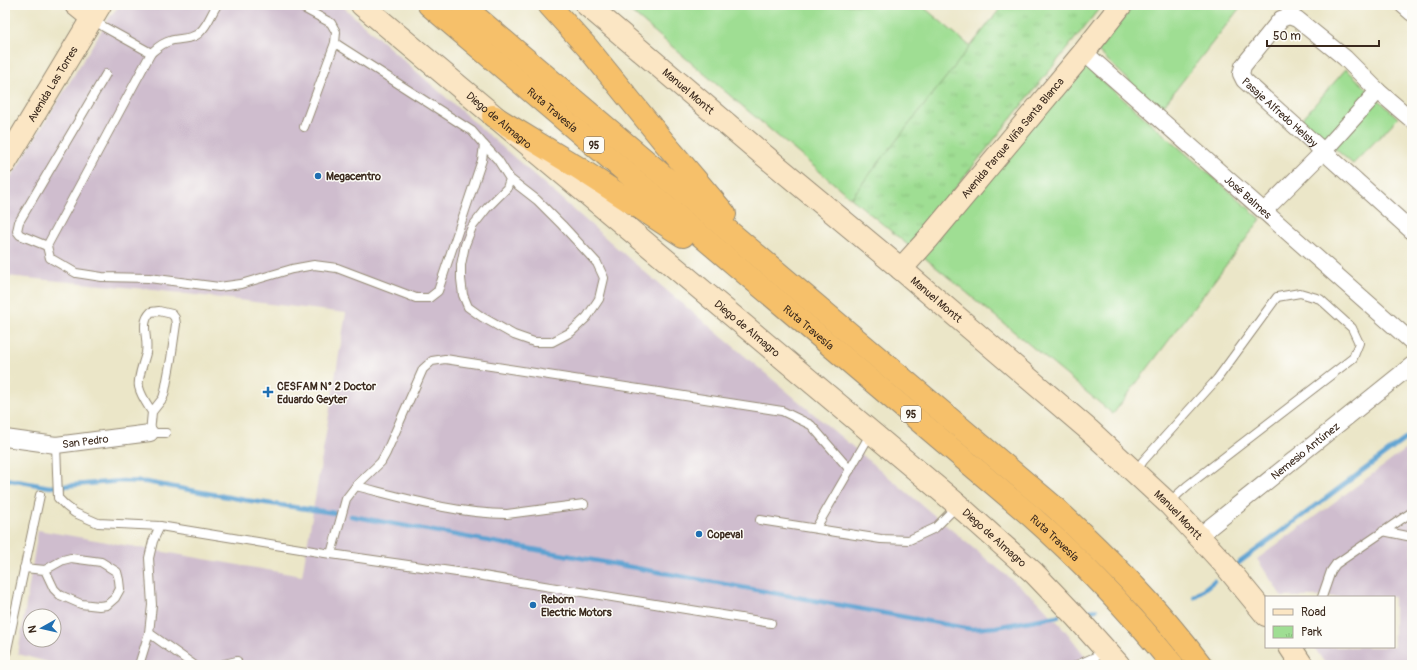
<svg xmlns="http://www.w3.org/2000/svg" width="1417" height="670" viewBox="0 0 1417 670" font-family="Pangolin,sans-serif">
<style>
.industrial{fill:#cfbdce;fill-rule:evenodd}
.grass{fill:#9fde93;stroke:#6d8458}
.park{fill:url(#park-tufts);stroke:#6d8458}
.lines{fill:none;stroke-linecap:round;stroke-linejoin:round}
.stream{stroke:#5ca1d1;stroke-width:4.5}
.lane-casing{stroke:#938873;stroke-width:10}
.street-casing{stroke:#938873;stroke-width:18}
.secondary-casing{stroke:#938873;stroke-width:24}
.highway-casing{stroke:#938873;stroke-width:24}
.lane{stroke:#fff;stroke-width:8}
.street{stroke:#fff;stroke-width:16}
.secondary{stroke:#fbe6c4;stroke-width:22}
.highway{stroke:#f6c06b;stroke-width:22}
.poi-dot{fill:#1f6fb2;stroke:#fdfcf7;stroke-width:1.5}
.labels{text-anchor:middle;stroke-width:3;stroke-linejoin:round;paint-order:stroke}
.shield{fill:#fdfcf7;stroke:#75695f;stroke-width:1}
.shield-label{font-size:10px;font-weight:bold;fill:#3b2a1e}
.street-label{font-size:11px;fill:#3b2a1e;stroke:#fdfcf7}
.poi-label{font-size:11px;font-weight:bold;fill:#3b2a1e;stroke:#fdfcf7;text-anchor:start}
</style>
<defs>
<pattern id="park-tufts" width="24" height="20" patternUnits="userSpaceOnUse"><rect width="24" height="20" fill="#9fde93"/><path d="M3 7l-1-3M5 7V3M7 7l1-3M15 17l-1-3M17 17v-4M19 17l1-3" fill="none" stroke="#8abf7e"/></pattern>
</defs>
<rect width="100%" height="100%" fill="#fdfcf7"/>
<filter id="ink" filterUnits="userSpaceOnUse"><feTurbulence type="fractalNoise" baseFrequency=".025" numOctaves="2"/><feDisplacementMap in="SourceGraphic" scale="8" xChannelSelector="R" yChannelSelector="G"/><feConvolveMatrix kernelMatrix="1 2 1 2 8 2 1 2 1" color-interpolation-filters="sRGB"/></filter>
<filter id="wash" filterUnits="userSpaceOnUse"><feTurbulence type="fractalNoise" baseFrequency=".012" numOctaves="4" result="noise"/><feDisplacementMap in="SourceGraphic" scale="16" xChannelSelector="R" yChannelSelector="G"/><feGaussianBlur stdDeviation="0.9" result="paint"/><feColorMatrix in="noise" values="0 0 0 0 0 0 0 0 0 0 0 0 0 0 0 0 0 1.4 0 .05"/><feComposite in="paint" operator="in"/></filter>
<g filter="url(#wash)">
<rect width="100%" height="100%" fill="#ebe6c8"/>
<!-- industrial -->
<g class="industrial">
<path d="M120,5h221l292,257 346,291 60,49 26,28 27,35h-1034l-40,-11 20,-124 264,46 44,-263 -201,-24 -140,-13v-89l106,-172zM30,616h24v24h-24z"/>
<path d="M1412,445v220h-86l-12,-18h80v-50h-112l-25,-38z"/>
</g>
<!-- grass -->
<g class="grass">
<path d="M623,5h298l50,42 -120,151z"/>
<path d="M1134,5h108l-82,105 -62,-59z"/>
<path d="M1076,58l185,161 -148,195 -194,-161z"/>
<path d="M1346,69l52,49 -45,46 -52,-44z"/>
</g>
<!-- park -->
<path class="park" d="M1003,5h99l-193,241 -58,-48z"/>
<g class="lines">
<!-- stream -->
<g class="stream">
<path d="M5,479l45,8 72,-6 24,1 99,18 90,13"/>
<path d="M351,516l620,113 25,-2 62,-11"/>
<path d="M1236,565l176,-131"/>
<path d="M1194,597l20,-16"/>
<path d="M1085,612l11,-2"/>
</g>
</g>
</g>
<g filter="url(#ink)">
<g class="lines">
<!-- lane casing -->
<g class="lane-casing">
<g id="lane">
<path d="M217,5c-6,9 -9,20 -17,27 -7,8 -21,6 -30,9 -8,2 -13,7 -19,12l-104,193 3,12 26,15 26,4 47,1 70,9 22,-3 51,-15 22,-4 23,3 79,30h13l9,-7 44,-131 2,-15 -12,-14 -137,-88"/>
<path d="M298,5l33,18 5,9 -1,11 -31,84"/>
<path d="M93,19l11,8 47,26"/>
<path d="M484,145l14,15 12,19 -3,9 -20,20 -15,19 -7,18 -4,20v14l2,16 5,12 14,10 32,18 20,7h18l19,-10 16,-15 12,-18 5,-21 -7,-15 -35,-38 -25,-25 -27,-21"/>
<path d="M47,246l-27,-11 -3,-4 2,-9 87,-148"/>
<path d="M152,412c-5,-8 -11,-16 -13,-25 -2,-9 5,-25 7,-34 3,-16 -7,-29 5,-41l8,-1 13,3 3,4 1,6 -5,35 -6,32 -2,7 -11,14 -2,21h16"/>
<path d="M56,445l2,53 8,8 9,7 23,10 62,3 171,28"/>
<path d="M1136,472l7,-11 74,-82 60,-82 23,-4 20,6 32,29 7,15 -6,15 -166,128 -10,9 -7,9"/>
<path d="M356,486c48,12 101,28 151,28l77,-10"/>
<path d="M760,520l121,19 28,1 26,-12 23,-23"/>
<path d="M816,528l55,-95"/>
<path d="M1383,531l29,6"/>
<path d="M24,568l21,2 18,-10 8,-2 30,4 16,10 2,8 1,9 -5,9 -8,7 -8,1 -18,-2 -21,-9 -6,-6 -9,-19"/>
<path d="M1322,597l9,-26 5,-7 76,-52"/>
<path d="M771,623l-300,-49 -140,-20 15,-55 10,-13 25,-24 5,-9 37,-84 9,-8 13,-2 337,52 29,14 39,45"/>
<path d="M149,633l45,32"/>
<path d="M5,659l35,-164"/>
<path d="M139,665l10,-32 3,-28 -3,-47 4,-17 7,-15"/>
<path d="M223,665l1,-1 13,-3"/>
<path d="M1077,665l29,-13"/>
</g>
</g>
<!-- street casing -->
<g class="street-casing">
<g id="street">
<path d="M1403,5l9,8"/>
<path id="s1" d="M1084,52l328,290"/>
<path id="s2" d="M1412,120l-34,-29 -33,-33 -48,-39 -8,-3 -8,3 -38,47 -2,8 3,6 168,151"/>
<path d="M1264,211l59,-59 55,-61"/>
<path id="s3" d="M5,438l51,7 94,-12"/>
<path id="s4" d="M1200,537l9,-9 203,-163"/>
</g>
</g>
<!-- secondary casing -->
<g class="secondary-casing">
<g id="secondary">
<path d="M76,5l16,13"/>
<path id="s5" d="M362,5l596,500 76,68 42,44 43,48"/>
<path id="s6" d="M587,5l173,147 141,117 188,161 81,75 55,60 41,50"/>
<path id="s7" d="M5,163l95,-158"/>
<path id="s8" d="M901,269l27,-30 156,-187 37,-47"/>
<path d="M1290,647l12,18"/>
</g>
</g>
<!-- highway casing -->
<g class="highway-casing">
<g id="highway">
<path id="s9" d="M429,5l602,511c52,46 98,95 142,149"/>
<path d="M462,5l590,500c54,50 105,101 149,160"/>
<path d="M549,5l38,42 77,95 61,72"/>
<path d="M493,116l84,51 106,69"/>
</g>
</g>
<!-- lane -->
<use href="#lane" class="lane"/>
<!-- street -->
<use href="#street" class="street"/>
<!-- secondary -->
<use href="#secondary" class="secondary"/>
<!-- highway -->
<use href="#highway" class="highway"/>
</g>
</g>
<!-- markers -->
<g class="poi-dot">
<circle cx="318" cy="176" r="4"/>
<path d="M266 386h4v4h4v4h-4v4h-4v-4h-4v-4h4z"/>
<circle cx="699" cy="534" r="4"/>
<circle cx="533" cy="605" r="4"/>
</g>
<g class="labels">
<!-- shield labels -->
<g class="shield">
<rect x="584" y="137" width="20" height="16" rx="3"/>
<rect x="901" y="406" width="20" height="16" rx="3"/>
</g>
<g class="shield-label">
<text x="594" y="149">95</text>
<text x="911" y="418">95</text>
</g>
<!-- street labels -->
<g class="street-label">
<text dy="4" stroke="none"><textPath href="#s7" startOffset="92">Avenida Las Torres</textPath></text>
<text dy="4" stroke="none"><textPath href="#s6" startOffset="133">Manuel Montt</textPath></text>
<text dy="4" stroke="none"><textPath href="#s9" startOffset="162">Ruta Travesía</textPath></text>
<text dy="4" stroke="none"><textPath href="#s2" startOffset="294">Pasaje Alfredo Helsby</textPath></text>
<text dy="4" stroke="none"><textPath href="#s5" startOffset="179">Diego de Almagro</textPath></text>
<text dy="4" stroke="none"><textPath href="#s8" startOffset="172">Avenida Parque Viña Santa Blanca</textPath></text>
<text dy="4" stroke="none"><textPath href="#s1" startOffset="219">José Balmes</textPath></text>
<text dy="4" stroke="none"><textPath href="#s6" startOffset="457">Manuel Montt</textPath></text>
<text dy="4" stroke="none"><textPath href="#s9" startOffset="498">Ruta Travesía</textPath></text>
<text dy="4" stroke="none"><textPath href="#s5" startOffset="503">Diego de Almagro</textPath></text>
<text dy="4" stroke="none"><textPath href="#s3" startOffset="81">San Pedro</textPath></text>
<text dy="4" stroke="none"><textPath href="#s4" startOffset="136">Nemesio Antúnez</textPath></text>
<text dy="4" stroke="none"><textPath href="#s6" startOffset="781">Manuel Montt</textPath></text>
<text dy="4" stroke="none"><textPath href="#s5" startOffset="827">Diego de Almagro</textPath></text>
<text dy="4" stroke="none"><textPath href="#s9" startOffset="822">Ruta Travesía</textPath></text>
</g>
<!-- poi labels -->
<g class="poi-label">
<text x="326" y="180">Megacentro</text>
<text x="277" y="390">CESFAM N° 2 Doctor<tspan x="277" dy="13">Eduardo Geyter</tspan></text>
<text x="707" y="538">Copeval</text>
<text x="541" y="603">Reborn<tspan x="541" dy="13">Electric Motors</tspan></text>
</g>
</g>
<!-- margin -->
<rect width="1417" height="670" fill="none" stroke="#fdfcf7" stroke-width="20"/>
<!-- legend -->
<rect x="1265" y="596" width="130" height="52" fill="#fdfcf7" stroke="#afa8a0"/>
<rect x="1273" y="609" width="20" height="6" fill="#fbe6c4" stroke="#afa8a0"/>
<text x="1301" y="616" font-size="12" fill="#3b2a1e">Road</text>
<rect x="1273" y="626" width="20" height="12" fill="url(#park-tufts)" stroke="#afa8a0"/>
<text x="1301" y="636" font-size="12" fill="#3b2a1e">Park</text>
<!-- north arrow -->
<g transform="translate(42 628) rotate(262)"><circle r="19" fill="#fdfcf7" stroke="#afa8a0"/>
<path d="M0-3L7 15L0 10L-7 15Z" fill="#1f6fb2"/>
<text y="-6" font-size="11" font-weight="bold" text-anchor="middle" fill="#3b2a1e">N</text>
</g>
<!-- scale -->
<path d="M1267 40v6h112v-6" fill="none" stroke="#3b2a1e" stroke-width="2"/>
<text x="1273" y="40" font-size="12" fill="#3b2a1e" stroke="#fdfcf7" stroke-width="3" paint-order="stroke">50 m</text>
</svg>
